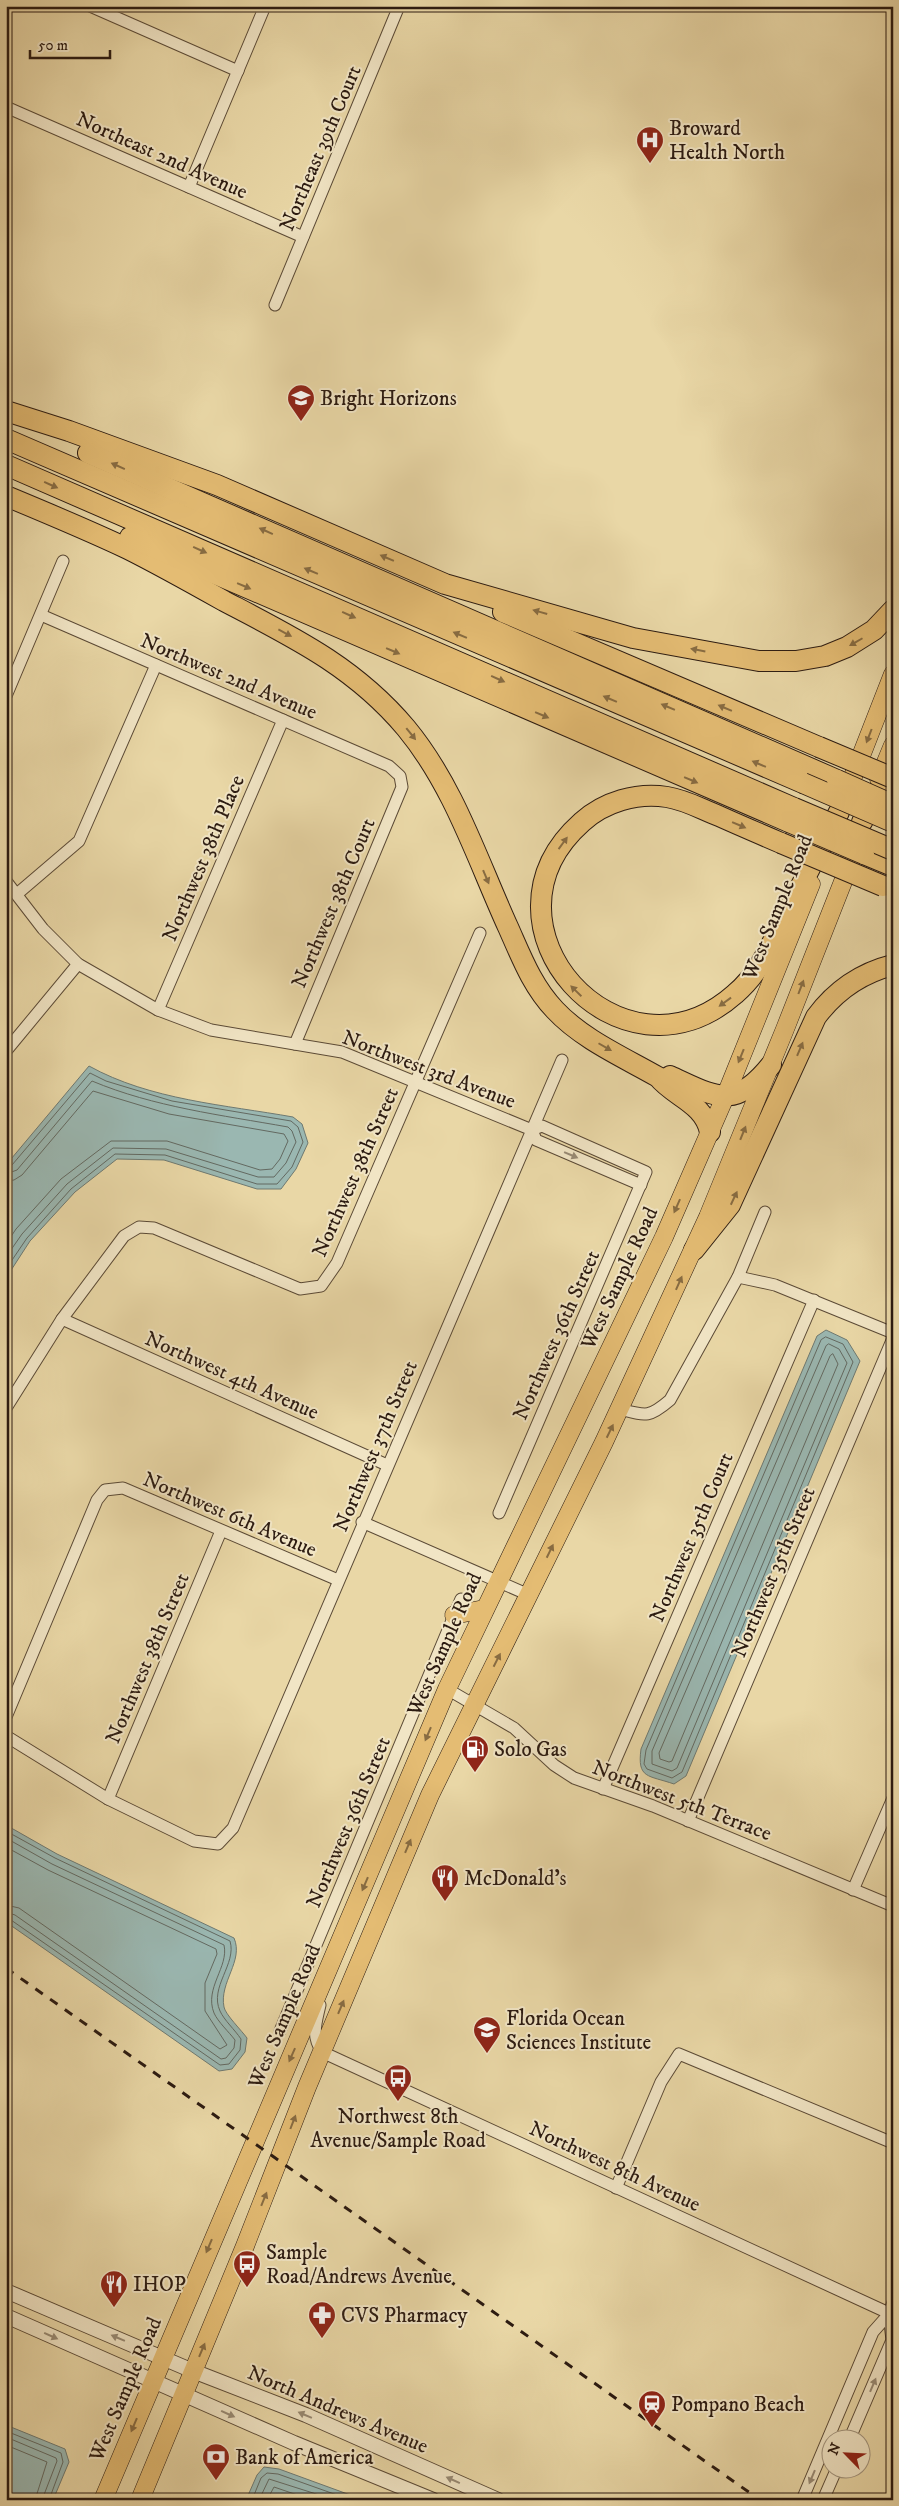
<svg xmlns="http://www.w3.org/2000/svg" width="899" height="2506" viewBox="0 0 899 2506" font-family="'IM FELL DW Pica',serif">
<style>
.water{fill:#9ab7b1;stroke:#6e7971}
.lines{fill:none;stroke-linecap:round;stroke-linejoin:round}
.shore{stroke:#636961;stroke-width:1}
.minor-casing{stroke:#5b4a36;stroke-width:13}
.tertiary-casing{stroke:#5b4a36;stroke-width:16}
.primary-casing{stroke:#2c1b11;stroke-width:19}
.motorway-casing{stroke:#2c1b11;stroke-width:22}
.minor{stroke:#f1e5c5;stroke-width:11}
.tertiary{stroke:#f1e5c5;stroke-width:14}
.primary{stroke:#e4bc73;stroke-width:18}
.motorway{stroke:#e4bc73;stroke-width:20}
.rail{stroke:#2c1b11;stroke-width:3;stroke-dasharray:9 9;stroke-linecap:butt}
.motorway-bridge-casing{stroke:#2c1b11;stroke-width:22;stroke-linecap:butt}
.motorway-bridge{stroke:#e4bc73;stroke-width:20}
.oneway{fill:#886c42}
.oneway2{fill:#988a74}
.labels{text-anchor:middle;stroke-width:4;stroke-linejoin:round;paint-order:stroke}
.poi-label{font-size:21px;fill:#2c1b11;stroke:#f1e5c5;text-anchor:start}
.street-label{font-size:21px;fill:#2c1b11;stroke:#f1e5c5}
</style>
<rect width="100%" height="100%" fill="#e9d7a6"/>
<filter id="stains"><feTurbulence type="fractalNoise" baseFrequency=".004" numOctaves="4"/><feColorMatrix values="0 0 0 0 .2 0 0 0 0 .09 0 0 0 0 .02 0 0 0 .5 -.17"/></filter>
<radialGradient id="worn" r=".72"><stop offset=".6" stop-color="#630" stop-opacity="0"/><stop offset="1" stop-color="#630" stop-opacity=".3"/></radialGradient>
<!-- water -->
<g class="water">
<path d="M89,1066c61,34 137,39 204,51l9,7 6,19 -12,26 -15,20h-24l-93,-29 -47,-1 -42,33 -45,49 -24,37v-113z"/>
<path d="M826,1330l21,10 13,21 -174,415 -12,8c-26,-9 -37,-5 -33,-35l176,-413z"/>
<path d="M6,1825l51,29 177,84c10,23 -15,44 -10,69 1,7 18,24 23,31l-2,14 -13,17 -13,2 -213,-149z"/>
<path d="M6,2425l59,24 4,13 -16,38h-47z"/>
<path d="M264,2467l15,2 85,31h-118l11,-25z"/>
</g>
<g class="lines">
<!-- shore -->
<g class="shore">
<path d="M6,1167l6,-2 78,-92 16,8 66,20 119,20 7,6 5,15 -11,25 -15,17h-20l-92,-29 -50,-1 -44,35 -44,49 -21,31"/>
<path d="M6,1174l11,-4 75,-89c62,26 129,34 196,46l4,4 4,11 -10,21 -12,14h-16l-92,-28 -53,-1 -46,36 -45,50 -16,23"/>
<path d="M6,1181l8,-1 8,-5 71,-84 76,23 115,20 4,7 -8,18 -8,10 -12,1 -93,-29h-56l-50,38 -45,50 -10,15"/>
<path d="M826,1337l17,7 10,18 -171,410 -10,6 -25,-9 -3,-5 2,-14 175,-410z"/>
<path d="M829,1344l10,5 8,14 -170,405 -5,3 -20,-7v-13l174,-405z"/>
<path d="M833,1354l5,10 -166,397 -3,1 -9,-3 -1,-6 171,-397z"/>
<path d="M6,1831l49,27 175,83c7,23 -21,46 -10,70 4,9 15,19 21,28l-1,11 -11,14 -9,1 -209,-145 -5,-1"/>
<path d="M6,1838l46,26 172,81c5,22 -20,43 -10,68 4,9 15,19 21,27l-1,8 -8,10 -5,1 -206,-144 -9,-3"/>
<path d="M6,1847l42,23 168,79 1,5 -12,29v28l22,34 -7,4 -201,-141 -13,-3"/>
<path d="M6,2431l55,22 2,9 -14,38"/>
<path d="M6,2437l50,21 1,3 -15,39"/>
<path d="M6,2445l41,17 -12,38"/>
<path d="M252,2500l9,-22 6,-5 11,1 73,26"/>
<path d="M259,2500l10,-21 66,21"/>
<path d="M267,2500l7,-13 38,13"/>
</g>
<!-- minor casing -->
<g class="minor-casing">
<g id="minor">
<path d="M90,6l148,65"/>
<path d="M6,107l297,130"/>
<path d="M189,187l76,-181"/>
<path d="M275,305l124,-299"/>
<path d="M41,615l348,151 11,10 2,11 -107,257"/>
<path d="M6,696l57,-135"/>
<path d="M6,881l37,48 35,35 80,46 53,20 131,22 190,78 10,-4 104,46 -147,341"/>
<path d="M17,894l62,-53 77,-176"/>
<path d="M158,1010l125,-290"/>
<path d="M6,1051l72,-87"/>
<path d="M532,1130l4,10 105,45"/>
<path d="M738,1277l37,8 118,48"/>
<path d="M62,1319l325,146"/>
<path d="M6,1408l56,-89 62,-83 15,-9 15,1 146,61 21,-3 16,-23 143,-330"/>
<path d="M620,1409c26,7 29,9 50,-9l68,-123 27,-65"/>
<path d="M362,1522l167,73"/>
<path d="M447,1689l67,39 40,37 20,13 79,28 240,100"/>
<path d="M6,1717l91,-217 8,-10 18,-2 215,92"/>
<path d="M6,1736l102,63 86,42 24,3 15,-16 329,-768"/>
<path d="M603,1789l211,-489"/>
<path d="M108,1799l113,-268"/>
<path d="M688,1821l205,-483"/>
<path d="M853,1890l40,-92"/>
<path d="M320,2005c-4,18 -9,30 2,47l571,263"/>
<path d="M280,2031l181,-432"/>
<path d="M616,2188l45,-106 18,-28 214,89"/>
<path d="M850,2438l42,-98 -3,-26 4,-12"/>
<path d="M802,2500l71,-168 16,-18"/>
<path d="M823,2500l14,-32"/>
</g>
</g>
<!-- tertiary casing -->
<g class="tertiary-casing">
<g id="tertiary">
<path d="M6,2291l187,80 113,44 192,85"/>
<path d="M6,2316l288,127 139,57"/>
</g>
</g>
<!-- primary casing -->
<g class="primary-casing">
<g id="primary">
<path d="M879,779l14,-34"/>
<path d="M845,797l48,-123"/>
<path d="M454,1615l30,-6"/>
<path d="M103,2500l344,-811 217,-452 61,-140 86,-213"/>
<path d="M140,2500l105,-254 62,-159 123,-292 174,-353 104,-225 77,-188 61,-155 12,-38"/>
</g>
</g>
<!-- motorway casing -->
<g class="motorway-casing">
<g id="motorway">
<path d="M6,411l63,20 148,54 228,99 188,54 126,23h37l29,-5 22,-9 27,-17 19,-20"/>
<path d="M6,439l797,344"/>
<path d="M88,453l749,327"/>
<path d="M6,465l788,343"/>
<path d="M6,496c41,17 82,34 122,53 32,16 64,34 96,52 69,36 131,66 182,127 48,58 71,131 102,199 13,29 24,59 47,83 27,29 68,47 103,67 16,20 46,26 52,55"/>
<path d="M130,537l659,285"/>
<path d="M503,612l316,135"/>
<path d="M862,822l31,-56"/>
<path d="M781,843c-21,-9 -42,-18 -62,-27 -18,-7 -33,-16 -52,-19 -30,-5 -63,5 -85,25 -116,103 39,273 153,172 26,-22 36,-50 51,-79 18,-35 35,-69 53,-103"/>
<path d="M864,854l29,12"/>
<path d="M670,1076c46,21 64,35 101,-11"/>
<path d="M694,1250l36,-45 86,-188c20,-27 45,-44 77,-52"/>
</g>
</g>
<!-- minor -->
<use href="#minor" class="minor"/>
<!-- tertiary -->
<use href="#tertiary" class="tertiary"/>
<!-- primary -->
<use href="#primary" class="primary"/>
<!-- motorway -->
<use href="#motorway" class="motorway"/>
<!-- rail -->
<path class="rail" d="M6,1968l754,532"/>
<!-- motorway-bridge casing -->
<g class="motorway-bridge-casing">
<g id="motorway-bridge">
<path d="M819,747l74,31"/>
<path d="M837,780l56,25"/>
<path d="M803,783l90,39"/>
<path d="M794,808l99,42"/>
<path d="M789,822l75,32"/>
<path d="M781,843l102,43"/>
</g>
</g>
<!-- motorway-bridge -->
<use href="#motorway-bridge" class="motorway-bridge"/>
</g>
<!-- one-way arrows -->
<defs><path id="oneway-solid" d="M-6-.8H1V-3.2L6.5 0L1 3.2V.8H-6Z" transform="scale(1.25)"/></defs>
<g class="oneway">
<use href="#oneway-solid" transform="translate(118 466) rotate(-156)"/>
<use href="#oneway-solid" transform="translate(51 485) rotate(24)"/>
<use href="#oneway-solid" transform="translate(266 531) rotate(-156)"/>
<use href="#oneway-solid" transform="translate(200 550) rotate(24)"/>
<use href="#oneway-solid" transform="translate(387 558) rotate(-157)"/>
<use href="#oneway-solid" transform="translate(311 571) rotate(-157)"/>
<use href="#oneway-solid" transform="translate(244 586) rotate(23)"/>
<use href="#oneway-solid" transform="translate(540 612) rotate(-164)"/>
<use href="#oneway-solid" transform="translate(349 615) rotate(24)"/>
<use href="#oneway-solid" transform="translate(285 633) rotate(28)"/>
<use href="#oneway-solid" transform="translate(460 635) rotate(-157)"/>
<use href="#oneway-solid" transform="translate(856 642) rotate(150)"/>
<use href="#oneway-solid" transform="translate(698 650) rotate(-169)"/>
<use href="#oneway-solid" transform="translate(393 651) rotate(23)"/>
<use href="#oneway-solid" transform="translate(498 679) rotate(24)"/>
<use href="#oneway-solid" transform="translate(610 699) rotate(-157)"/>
<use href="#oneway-solid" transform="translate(668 707) rotate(-157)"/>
<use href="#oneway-solid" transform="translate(725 708) rotate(-157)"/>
<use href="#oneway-solid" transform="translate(542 715) rotate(23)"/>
<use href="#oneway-solid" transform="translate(411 734) rotate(51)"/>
<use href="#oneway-solid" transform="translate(869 736) rotate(111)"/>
<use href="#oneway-solid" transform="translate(759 764) rotate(-157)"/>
<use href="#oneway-solid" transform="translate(691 780) rotate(23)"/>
<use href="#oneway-solid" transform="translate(739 825) rotate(23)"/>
<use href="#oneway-solid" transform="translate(563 843) rotate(-54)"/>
<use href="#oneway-solid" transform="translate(486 877) rotate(67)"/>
<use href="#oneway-solid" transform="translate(801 987) rotate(-69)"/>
<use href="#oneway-solid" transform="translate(576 991) rotate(-136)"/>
<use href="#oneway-solid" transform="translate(725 1002) rotate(144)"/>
<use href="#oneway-solid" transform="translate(605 1047) rotate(30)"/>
<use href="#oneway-solid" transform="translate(800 1049) rotate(-67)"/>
<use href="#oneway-solid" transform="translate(741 1056) rotate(112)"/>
<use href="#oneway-solid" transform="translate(743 1133) rotate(-68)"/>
<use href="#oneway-solid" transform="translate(734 1198) rotate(-65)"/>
<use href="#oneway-solid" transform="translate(677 1206) rotate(114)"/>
<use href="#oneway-solid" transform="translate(679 1283) rotate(-66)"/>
<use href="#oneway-solid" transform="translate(610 1431) rotate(-64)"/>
<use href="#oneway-solid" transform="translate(550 1551) rotate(-64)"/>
<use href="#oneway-solid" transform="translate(497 1660) rotate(-63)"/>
<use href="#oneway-solid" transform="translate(428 1734) rotate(113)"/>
<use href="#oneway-solid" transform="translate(408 1846) rotate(-67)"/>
<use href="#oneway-solid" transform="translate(365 1884) rotate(113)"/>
<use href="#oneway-solid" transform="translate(341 2007) rotate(-67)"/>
<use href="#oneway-solid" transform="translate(292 2055) rotate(114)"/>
<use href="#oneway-solid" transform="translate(293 2122) rotate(-69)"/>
<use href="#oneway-solid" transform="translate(264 2199) rotate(-68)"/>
<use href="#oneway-solid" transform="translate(209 2246) rotate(113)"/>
<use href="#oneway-solid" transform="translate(202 2350) rotate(-67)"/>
<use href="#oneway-solid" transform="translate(134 2425) rotate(113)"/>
</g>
<g class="oneway2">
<use href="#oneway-solid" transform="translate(571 1155) rotate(23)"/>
<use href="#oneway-solid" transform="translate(51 2336) rotate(24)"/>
<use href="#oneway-solid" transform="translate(118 2338) rotate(-157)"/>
<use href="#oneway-solid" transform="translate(873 2385) rotate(-67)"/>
<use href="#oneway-solid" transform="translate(228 2414) rotate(24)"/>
<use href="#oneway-solid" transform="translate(305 2415) rotate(-157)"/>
<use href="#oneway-solid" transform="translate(812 2477) rotate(113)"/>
<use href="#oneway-solid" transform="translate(453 2480) rotate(-156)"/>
</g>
<!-- icons -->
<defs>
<g id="hospital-pin" transform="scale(1.4375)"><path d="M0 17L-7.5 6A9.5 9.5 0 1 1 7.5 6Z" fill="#8f2418" stroke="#f1e5c5"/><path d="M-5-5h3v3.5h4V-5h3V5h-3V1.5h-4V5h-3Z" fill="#fff"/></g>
<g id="school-pin" transform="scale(1.4375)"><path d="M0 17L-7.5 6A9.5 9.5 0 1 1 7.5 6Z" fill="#8f2418" stroke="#f1e5c5"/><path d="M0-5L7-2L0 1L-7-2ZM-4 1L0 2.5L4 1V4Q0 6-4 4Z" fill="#fff"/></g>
<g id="fuel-pin" transform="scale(1.4375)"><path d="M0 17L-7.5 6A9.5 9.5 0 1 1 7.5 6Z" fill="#8f2418" stroke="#f1e5c5"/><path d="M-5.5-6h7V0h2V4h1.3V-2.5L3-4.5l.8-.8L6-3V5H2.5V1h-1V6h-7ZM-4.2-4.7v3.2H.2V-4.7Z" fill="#fff"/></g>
<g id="restaurant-pin" transform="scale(1.4375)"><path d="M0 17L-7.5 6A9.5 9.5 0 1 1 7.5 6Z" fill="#8f2418" stroke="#f1e5c5"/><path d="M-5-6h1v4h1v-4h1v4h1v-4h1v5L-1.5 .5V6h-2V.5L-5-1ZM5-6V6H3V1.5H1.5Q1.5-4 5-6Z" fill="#fff"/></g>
<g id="bus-pin" transform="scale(1.4375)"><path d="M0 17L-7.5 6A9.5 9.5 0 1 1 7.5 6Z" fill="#8f2418" stroke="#f1e5c5"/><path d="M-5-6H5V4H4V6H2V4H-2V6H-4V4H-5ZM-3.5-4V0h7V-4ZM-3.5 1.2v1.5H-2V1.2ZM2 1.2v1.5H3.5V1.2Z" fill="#fff"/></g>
<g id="pharmacy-pin" transform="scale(1.4375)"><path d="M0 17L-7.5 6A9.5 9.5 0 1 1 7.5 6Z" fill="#8f2418" stroke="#f1e5c5"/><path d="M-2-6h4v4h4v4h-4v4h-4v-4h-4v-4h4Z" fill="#fff"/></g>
<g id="station-pin" transform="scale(1.4375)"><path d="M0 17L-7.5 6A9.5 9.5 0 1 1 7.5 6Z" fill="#8f2418" stroke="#f1e5c5"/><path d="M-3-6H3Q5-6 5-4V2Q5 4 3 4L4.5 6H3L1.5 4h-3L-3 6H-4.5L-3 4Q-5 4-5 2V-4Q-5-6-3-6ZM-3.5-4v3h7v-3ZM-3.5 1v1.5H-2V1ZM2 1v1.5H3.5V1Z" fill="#fff"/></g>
<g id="bank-pin" transform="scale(1.4375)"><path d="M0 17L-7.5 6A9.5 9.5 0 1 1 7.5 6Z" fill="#8f2418" stroke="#f1e5c5"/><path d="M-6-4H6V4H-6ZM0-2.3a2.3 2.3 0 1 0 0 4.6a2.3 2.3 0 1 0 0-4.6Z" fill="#fff"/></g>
</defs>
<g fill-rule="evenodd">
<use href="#hospital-pin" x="650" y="140"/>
<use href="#school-pin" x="301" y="398"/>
<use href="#fuel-pin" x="475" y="1749"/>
<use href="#restaurant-pin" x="445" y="1878"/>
<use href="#school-pin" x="487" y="2030"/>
<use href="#bus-pin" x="398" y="2078"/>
<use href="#bus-pin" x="247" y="2264"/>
<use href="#restaurant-pin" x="114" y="2284"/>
<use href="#pharmacy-pin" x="322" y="2315"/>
<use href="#station-pin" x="652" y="2404"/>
<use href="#bank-pin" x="216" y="2457"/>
</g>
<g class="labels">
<!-- poi labels -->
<g class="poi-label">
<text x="669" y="135">Broward<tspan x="669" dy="24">Health North</tspan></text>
<text x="320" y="405">Bright Horizons</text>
<text x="494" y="1756">Solo Gas</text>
<text x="464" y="1885">McDonald's</text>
<text x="506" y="2025">Florida Ocean<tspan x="506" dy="24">Sciences Institute</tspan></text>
<text x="398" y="2123" text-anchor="middle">Northwest 8th<tspan x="398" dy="24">Avenue/Sample Road</tspan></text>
<text x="266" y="2259">Sample<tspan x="266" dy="24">Road/Andrews Avenue</tspan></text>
<text x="133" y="2291">IHOP</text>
<text x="341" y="2322">CVS Pharmacy</text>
<text x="671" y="2411">Pompano Beach</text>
<text x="235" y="2464">Bank of America</text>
</g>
<!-- street labels -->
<g class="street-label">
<text transform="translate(320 148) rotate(-67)" y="7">Northeast 39th Court</text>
<text transform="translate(162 155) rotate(24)" y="7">Northeast 2nd Avenue</text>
<text transform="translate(229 676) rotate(23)" y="7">Northwest 2nd Avenue</text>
<text transform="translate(203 858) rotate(-67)" y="7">Northwest 38th Place</text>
<text transform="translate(333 903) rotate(-67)" y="7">Northwest 38th Court</text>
<text transform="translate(777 907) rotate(-68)" y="7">West Sample Road</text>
<text transform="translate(429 1069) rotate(21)" y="7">Northwest 3rd Avenue</text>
<text transform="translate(355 1172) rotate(-66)" y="7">Northwest 38th Street</text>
<text transform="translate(619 1278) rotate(-65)" y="7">West Sample Road</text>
<text transform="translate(556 1335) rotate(-66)" y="7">Northwest 36th Street</text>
<text transform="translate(232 1375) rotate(24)" y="7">Northwest 4th Avenue</text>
<text transform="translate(375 1446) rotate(-67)" y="7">Northwest 37th Street</text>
<text transform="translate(230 1514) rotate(23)" y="7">Northwest 6th Avenue</text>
<text transform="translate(691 1537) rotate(-67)" y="7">Northwest 35th Court</text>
<text transform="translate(773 1572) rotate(-67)" y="7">Northwest 35th Street</text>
<text transform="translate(444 1644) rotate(-66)" y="7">West Sample Road</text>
<text transform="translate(147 1658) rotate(-67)" y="7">Northwest 38th Street</text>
<text transform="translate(682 1800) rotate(21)" y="7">Northwest 5th Terrace</text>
<text transform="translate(348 1822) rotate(-67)" y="7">Northwest 36th Street</text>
<text transform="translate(284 2016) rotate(-67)" y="7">West Sample Road</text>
<text transform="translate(615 2166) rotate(25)" y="7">Northwest 8th Avenue</text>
<text transform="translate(125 2389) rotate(-67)" y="7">West Sample Road</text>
<text transform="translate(338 2409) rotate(23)" y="7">North Andrews Avenue</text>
</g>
</g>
<!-- margin -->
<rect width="899" height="2506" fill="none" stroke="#e9d7a6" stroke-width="25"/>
<rect x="8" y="8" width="884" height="2491" fill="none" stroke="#2c1b11" stroke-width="2.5"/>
<rect x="12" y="12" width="874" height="2481" fill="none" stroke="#2c1b11"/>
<!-- north arrow -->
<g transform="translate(846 2454) rotate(294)"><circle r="24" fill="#f1e5c5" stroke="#a2947d"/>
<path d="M0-4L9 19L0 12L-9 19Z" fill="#8f2418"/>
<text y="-8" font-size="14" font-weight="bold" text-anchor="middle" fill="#2c1b11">N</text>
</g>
<!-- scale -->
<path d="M30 50v8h80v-8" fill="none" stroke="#2c1b11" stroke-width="2.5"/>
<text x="38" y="50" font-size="15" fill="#2c1b11" stroke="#f1e5c5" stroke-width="4" paint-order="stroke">50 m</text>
<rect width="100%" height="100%" filter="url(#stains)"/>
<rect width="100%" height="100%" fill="url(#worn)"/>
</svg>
